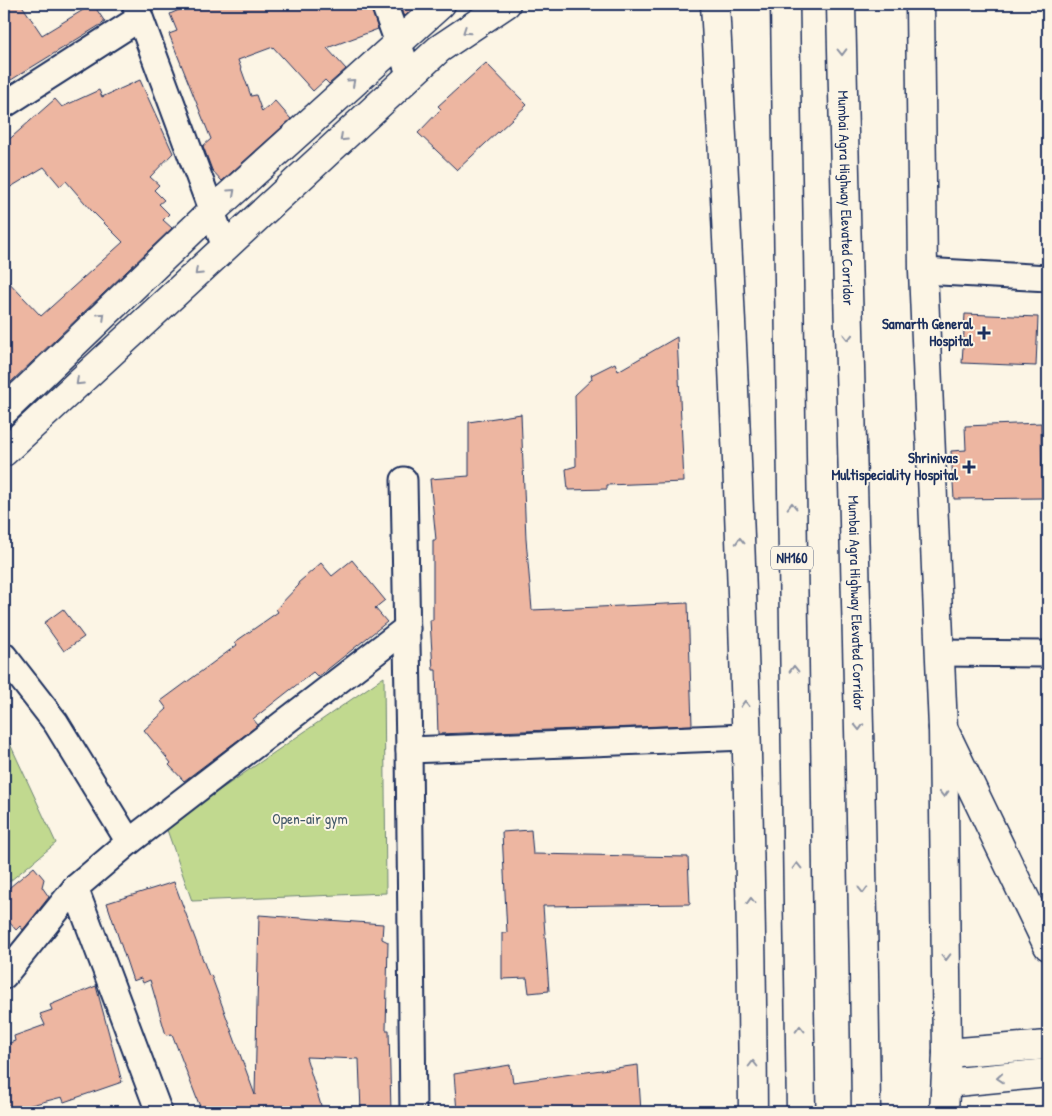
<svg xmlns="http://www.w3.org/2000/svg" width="1052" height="1116" viewBox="0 0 1052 1116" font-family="'Patrick Hand',sans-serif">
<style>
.green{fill:#c1d98f;stroke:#6e8476}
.building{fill:#edb6a1;stroke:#1b2f5e}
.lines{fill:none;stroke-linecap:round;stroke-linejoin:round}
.minor-casing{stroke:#1b2f5e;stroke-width:29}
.tertiary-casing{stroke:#1b2f5e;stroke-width:31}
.primary-casing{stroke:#1b2f5e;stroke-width:31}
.motorway-casing{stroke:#1b2f5e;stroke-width:31}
.minor{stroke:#fcf5e5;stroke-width:25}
.tertiary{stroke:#fcf5e5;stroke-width:28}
.primary{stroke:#fcf5e5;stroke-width:28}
.motorway{stroke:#fcf5e5;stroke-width:28}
.oneway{stroke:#8c92a2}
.poi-dot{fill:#1b2f5e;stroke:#fcf5e5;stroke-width:2}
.labels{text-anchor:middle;stroke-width:4;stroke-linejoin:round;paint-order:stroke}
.shield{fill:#fcf5e5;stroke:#5e6a86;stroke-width:1}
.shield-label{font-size:14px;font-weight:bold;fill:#1b2f5e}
.street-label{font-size:15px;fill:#1b2f5e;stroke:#fcf5e5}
.poi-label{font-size:15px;font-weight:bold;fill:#1b2f5e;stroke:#fcf5e5;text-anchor:end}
.park-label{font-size:15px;fill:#445a6a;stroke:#fcf5e5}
</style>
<rect width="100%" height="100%" fill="#fcf5e5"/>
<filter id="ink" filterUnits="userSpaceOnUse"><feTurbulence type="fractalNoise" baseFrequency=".02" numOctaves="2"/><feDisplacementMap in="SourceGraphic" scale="10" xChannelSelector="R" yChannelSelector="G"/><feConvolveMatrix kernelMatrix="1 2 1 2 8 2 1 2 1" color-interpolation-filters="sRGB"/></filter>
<g filter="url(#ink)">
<!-- green -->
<g class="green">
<path d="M384,677l2,216 -194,8 -26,-74z"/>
<path d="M4,731l52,112 -52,43z"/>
</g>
<!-- building -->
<g class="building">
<path d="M4,4h17l21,31 51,-31 12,18 -94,58 -7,-11z"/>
<path d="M192,4h178l8,25 -51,19 19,21 -17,15 -4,-4 -12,11 -40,-44 -35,13 13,36 5,-1 6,17 13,-11 16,18 -69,62 -10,-11 -9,-24 8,-7 -42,-105 8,-3 -7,-17z"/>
<path d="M399,4h19l-14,13z"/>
<path d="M486,63l41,42 -70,65 -39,-37 23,-24 -3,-3z"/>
<path d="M140,80l33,73 -23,24 9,8 -5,5 10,10 -5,4 10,10 -6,6 9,8 -162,155 -6,-7v-99l37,39 82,-74 -32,-32 -25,-29 -6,5 -16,-19 -40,24v-47l51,-45 7,8 37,-17 3,7z"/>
<path d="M965,314l73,3 -2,49 -74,-3z"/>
<path d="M677,337l7,145 -77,3v4l-39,1 -2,-21 10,-3 -1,-71 17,-16 -1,-4 24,-12 3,8z"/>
<path d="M521,414l5,125 6,71 156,-7 4,122 -254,9 -2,-64h-3l-3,-50h3v-80h3l-6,-61 39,-3v-54z"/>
<path d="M1041,423l1,75 -88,1 -3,-48 15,-1 -1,-24z"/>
<path d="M352,560l33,40 -10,8 12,14 -69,55 -5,-5 -60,47 5,6 -74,56 -15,-16 2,-2 -27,-33 23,-21 -6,-8 76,-56 -2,-3 43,-30 -2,-3 23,-24 -1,-2 23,-20 11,13z"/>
<path d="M63,609l21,28 -20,14 -20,-28z"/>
<path d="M531,830l2,24 155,3 2,47 -147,2 6,85 -20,2 -2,-15 -25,1v-46h5l-5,-101z"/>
<path d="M34,867l10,12 -2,8 7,10 -26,33 -3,-4 -4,4 -12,-14v-24z"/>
<path d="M174,882l35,94 2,-1 44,120 4,-180 124,9 -1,15 6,3 -2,88h3l2,82h-30l-2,-53 -53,-2 17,55h-121l-30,-78 -6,1 -16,-55 -7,3 -2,-5 -8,3 -26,-78z"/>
<path d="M96,986l26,96 -58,20 -2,-5 -58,15v-67l11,-4 -1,-5 31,-11 -5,-11 12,-4 -2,-5z"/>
<path d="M510,1065l3,17 125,-17 3,47h-184l-3,-38z"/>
</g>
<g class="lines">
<!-- minor casing -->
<g class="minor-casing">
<g id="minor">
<path d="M135,4l90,243"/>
<path d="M384,4l26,72"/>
<path d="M4,105l136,-87"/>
<path d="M923,271l125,7"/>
<path d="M404,480l5,270 337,-13"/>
<path d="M940,653l108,1"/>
<path d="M4,656l52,67 73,119"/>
<path d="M409,750l4,362"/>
<path d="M75,888l54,-46 278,-214"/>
<path d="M4,976l71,-88 84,224"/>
</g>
</g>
<!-- tertiary casing -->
<g class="tertiary-casing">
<g id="tertiary">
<path d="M4,411l208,-200 229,-207"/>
<path d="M4,452l435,-403 67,-45"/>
<path d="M943,728l105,218"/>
<path d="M947,1053l101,-8"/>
<path d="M946,1083l102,-10"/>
</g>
</g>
<!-- primary casing -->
<g class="primary-casing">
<g id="primary">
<path d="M715,4c20,369 36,739 38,1108"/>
<path d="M920,4l3,267 20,457 4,325 -3,59"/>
</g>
</g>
<!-- motorway casing -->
<g class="motorway-casing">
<g id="motorway">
<path d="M785,4l16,1108"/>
<path id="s1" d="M841,4c8,369 21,739 25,1108"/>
</g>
</g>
<!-- minor -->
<use href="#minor" class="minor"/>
<!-- tertiary -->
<use href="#tertiary" class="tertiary"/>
<!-- primary -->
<use href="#primary" class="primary"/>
<!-- motorway -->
<use href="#motorway" class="motorway"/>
</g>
<!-- one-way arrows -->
<defs><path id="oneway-chevron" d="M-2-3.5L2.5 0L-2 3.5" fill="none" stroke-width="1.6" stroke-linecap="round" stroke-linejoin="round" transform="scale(1.25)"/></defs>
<g class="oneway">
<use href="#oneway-chevron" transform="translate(466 31) rotate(146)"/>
<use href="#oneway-chevron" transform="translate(842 52) rotate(89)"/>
<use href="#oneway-chevron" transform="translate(352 82) rotate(-42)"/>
<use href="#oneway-chevron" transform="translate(343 138) rotate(137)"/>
<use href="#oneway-chevron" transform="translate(232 192) rotate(-42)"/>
<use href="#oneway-chevron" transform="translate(198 272) rotate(137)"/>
<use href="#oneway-chevron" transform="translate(102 316) rotate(-44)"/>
<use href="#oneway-chevron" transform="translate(848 337) rotate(89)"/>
<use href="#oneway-chevron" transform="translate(79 382) rotate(137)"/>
<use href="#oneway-chevron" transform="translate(792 506) rotate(-91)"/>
<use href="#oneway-chevron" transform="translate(740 541) rotate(-92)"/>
<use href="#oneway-chevron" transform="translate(794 669) rotate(-91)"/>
<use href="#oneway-chevron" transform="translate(745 704) rotate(-92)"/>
<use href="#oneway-chevron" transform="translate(859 727) rotate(88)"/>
<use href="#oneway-chevron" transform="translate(944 794) rotate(89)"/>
<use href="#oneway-chevron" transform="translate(797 866) rotate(-91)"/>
<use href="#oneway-chevron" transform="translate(863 890) rotate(88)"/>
<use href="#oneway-chevron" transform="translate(751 901) rotate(-92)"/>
<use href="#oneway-chevron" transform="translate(946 957) rotate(89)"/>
<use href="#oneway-chevron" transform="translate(800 1029) rotate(-91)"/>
<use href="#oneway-chevron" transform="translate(753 1064) rotate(-90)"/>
<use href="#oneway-chevron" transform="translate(1000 1078) rotate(175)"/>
</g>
</g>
<!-- markers -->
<g class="poi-dot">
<path d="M981.5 325.5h5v5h5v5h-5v5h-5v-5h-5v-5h5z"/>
<path d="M966.5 459.5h5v5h5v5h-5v5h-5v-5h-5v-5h5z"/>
</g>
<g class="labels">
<!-- shield labels -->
<rect class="shield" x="771" y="546.5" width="42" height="23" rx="4"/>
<g class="shield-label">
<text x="792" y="563">NH160</text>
</g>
<!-- street labels -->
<g class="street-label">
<text dy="5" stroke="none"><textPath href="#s1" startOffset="194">Mumbai Agra Highway Elevated Corridor</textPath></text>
<text dy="5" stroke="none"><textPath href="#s1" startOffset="599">Mumbai Agra Highway Elevated Corridor</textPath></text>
</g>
<!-- poi labels -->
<g class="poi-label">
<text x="973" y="329">Samarth General<tspan x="973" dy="17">Hospital</tspan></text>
<text x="958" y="463">Shrinivas<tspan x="958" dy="17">Multispeciality Hospital</tspan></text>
</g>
<!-- park labels -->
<g class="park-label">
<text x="310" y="824">Open-air gym</text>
</g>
</g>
<!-- margin -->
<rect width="1052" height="1116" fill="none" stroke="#fcf5e5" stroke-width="20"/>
<rect x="10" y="10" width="1032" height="1096" fill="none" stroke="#1b2f5e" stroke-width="2" filter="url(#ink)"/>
</svg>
